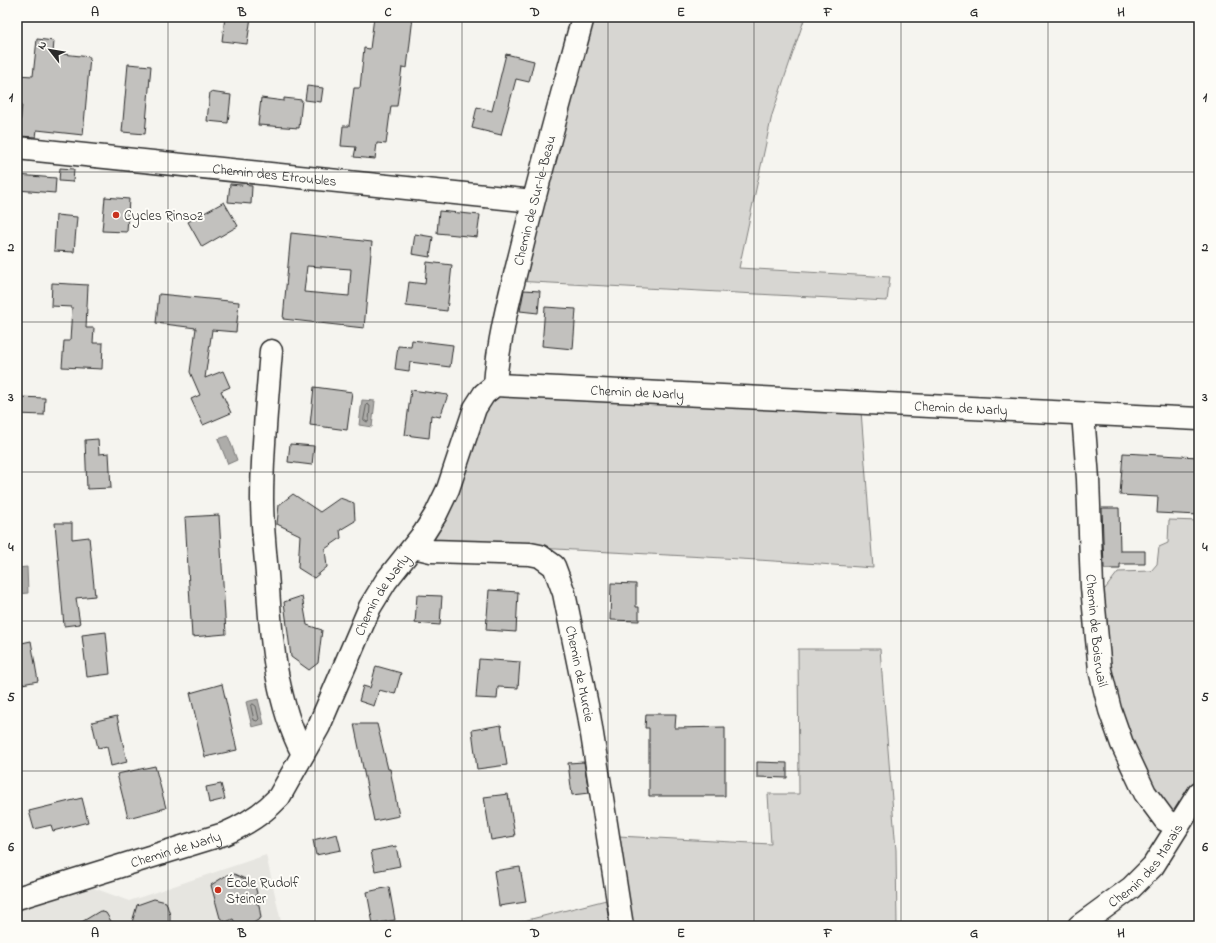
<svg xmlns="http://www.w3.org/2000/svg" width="1216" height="943" viewBox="0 0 1216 943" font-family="'Indie Flower',sans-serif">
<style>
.built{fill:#e6e5e0}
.green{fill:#d7d6d2;stroke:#81807e}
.water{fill:#adaca9;stroke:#797877}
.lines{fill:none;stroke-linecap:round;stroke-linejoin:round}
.shore{stroke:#5f5f5d;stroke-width:1}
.building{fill:#c2c1be;stroke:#2b2b2b;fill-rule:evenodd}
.minor-casing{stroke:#2b2b2b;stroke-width:25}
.minor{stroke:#fdfcf7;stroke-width:22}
.grid{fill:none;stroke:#2b2b2b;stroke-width:1;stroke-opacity:0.55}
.poi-dot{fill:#c8321e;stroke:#fdfcf7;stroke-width:1.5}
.labels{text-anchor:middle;stroke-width:4;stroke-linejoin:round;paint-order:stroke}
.street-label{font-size:14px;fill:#2b2b2b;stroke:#fdfcf7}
.poi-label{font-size:14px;fill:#2b2b2b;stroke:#fdfcf7;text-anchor:start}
.neatline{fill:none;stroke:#2b2b2b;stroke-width:1.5}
.grid-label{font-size:13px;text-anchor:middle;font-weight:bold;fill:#2b2b2b}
</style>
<rect width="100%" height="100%" fill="#f5f4ef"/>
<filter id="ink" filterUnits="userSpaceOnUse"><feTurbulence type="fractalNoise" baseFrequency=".025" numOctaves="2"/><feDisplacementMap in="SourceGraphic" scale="8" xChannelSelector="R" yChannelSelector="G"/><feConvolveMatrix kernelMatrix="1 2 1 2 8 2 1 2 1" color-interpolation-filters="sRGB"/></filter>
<g filter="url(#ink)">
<!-- built -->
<path class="built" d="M266,855l16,71h-265v-20l66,-22 46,17z"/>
<!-- green -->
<g class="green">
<path d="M583,17h222l-33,98 -33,153 151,9 -3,24 -373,-20z"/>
<path d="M504,393l357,18 12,157c-148,-12 -295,-16 -443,-27l58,-140z"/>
<path d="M1169,520l30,1v265l-22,28 -12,6 -43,-76 -30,-157 13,2 13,-17 33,-1 6,-7 2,-17 9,-4z"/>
<path d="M798,649h82l16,201 1,76h-266l-13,-90 153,8 -3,-50h31z"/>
<path d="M614,898l2,28h-112z"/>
</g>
<!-- water -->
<g class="water">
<path d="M362,400l13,1 -3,26 -13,-2z"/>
<path d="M228,436l9,24 -9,4 -10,-25z"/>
<path d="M27,567l1,26 -11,1v-26z"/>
<path d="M258,699l6,25 -12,3 -6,-25z"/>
</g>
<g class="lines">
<!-- shore -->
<g class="shore">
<path d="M367,404l3,2 -1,15 -2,1 -3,-2z"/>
<path d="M253,704l3,2 3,13 -2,2 -3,-1 -3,-13z"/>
</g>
</g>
<!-- building -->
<g class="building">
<path d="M225,17h26l-4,27 -25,-3z"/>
<path d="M374,17h39l-6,51 -5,-1 -5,39h-6l-5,38 -9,-1 -2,16 -21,-2 2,-10 -15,-1 2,-20h6l5,-38h6l4,-40 6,1z"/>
<path d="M37,39l17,2 -1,12 37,4 -7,78 -46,-5 -1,7 -17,-1 3,-32h-5v-29l16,1z"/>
<path d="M506,54l28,7 -5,21 -13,-3 -15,56 -29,-7 5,-21 15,4z"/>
<path d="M128,64l23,2 -6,68 -23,-2z"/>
<path d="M307,86l16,2 -2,14 -16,-2z"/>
<path d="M210,92l21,3 -3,28 -21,-2z"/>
<path d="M261,98l23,3v-3l18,2 -3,28 -41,-3z"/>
<path d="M60,168l14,1 -1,13 -14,-1z"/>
<path d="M17,175l39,3 -1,15 -38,-3z"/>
<path d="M230,184l22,2 -1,18 -23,-2z"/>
<path d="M105,197l24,2 -2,33 -25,-1z"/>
<path d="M224,202l14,24 -36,21 -14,-25z"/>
<path d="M439,211l41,4 -3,22 -40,-4z"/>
<path d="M56,215l21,2 -3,35 -20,-1z"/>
<path d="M291,233l81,9 -8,86 -81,-9zM307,266l44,3 -2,27 -45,-4z"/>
<path d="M415,234l18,3 -3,20 -18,-3z"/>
<path d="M427,262l25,3 -5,46 -41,-5 3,-24 16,2z"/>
<path d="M52,283l36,2 -2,43h8l-1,15h10l-1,26 -40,-2 2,-26h6l2,-34 -21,-1z"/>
<path d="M524,290l16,1 -2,22 -18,-2z"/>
<path d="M159,294l80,8 -3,30 -24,-2 -7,48 18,-7 7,16 -9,4 10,22 -28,12 -12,-26 9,-4 -10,-23 6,-44 -40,-5z"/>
<path d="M545,307l31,2 -3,40 -31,-3z"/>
<path d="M412,340l41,5 -3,22 -40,-5 -1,9 -14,-2 3,-23 13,1z"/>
<path d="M314,387l38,5 -5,38 -37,-5z"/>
<path d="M411,390l37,5 -8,22 -9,-2 -2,23 -24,-3z"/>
<path d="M19,397l26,1 -1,17 -27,-1v-16z"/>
<path d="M98,439l1,15 10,-1 2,35 -24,1 -2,-49z"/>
<path d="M290,444l24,2 -2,19 -24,-3z"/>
<path d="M1123,453l76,4v58l-42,-2 1,-16 -38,-2z"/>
<path d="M293,494l27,18 20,-14 14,5 1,18 -15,9 1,8 -16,11 2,18 -13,11 -16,-10 2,-33 -23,-11 2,-19z"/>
<path d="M1102,508h17l1,43h25v13h-25v5h-16z"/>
<path d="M219,515l7,119 -34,3 -7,-120z"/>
<path d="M55,523h17v16l17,-2 6,59 -19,2 4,26 -16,2z"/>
<path d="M611,583l25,1v23h3v14l-29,-1z"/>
<path d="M489,590l29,2 -2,40 -30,-2z"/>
<path d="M417,595l25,1 -2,29 -25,-2z"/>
<path d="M302,596l5,29 15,5 -4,33 -9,7 -18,-13 -7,-55z"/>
<path d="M106,632l4,42 -23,3 -5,-42z"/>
<path d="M31,641l7,40 -21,4v-41z"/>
<path d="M479,659l41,3 -2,26 -20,-1 -1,12 -21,-1z"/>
<path d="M376,666l25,7 -6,21 -16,-4 -5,16 -15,-5 4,-15 7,2z"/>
<path d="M222,684l15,66 -32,7 -15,-64z"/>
<path d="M646,714h30l-1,14 50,-1v69h-76v-68h-4z"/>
<path d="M117,716l10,46 -16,4 -4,-20 -9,2 -6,-26z"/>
<path d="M354,724h23l11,45h2l9,47 -25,5z"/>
<path d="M501,725l6,40 -30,4 -5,-39z"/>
<path d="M584,762l5,31 -17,2 -4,-32z"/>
<path d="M757,762l30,1v15l-30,-1z"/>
<path d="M155,766l11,42 -38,10 -11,-44z"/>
<path d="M221,784l4,15 -16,4 -3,-16z"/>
<path d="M508,794l7,42 -24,4 -7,-43z"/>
<path d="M82,798l6,24 -35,9 -2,-6 -17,4 -5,-18z"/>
<path d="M337,834l4,16 -25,5 -3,-15z"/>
<path d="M396,846l4,20 -25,5 -4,-20z"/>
<path d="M520,867l6,35 -27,4 -5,-35z"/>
<path d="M234,874l20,9 3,10 -4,8 6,4 2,13 -12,8h-12l-4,-7 -7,3 -6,-4 -9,-33 16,-10z"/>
<path d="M389,887l6,33 -22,4 -6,-32z"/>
<path d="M154,899l12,3 4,13v11h-39l6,-21z"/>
<path d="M100,911l6,2 8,13h-39z"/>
</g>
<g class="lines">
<!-- minor casing -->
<g class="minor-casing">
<g id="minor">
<path id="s1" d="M17,148l516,53"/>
<path d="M271,351c-4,50 -9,99 -9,148 0,29 4,59 6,88 3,56 9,117 35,167"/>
<path id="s2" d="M495,385c3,-45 15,-90 26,-134 19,-78 41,-156 62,-234"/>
<path id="s3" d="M1083,414l5,65 4,108 8,83 10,40 12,34 23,49 20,27 12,6"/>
<path id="s4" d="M414,547l17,4 99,3 10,2 14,10 10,27 25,122 33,211"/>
<path id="s5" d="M17,898l207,-64c21,-9 39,-20 55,-37l40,-71 51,-119 16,-26 38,-48 12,-19 12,-25 27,-81 9,-14 11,-9 704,34"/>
<path id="s6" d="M1079,926l52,-38 22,-22 46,-73"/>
</g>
</g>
<!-- minor -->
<use href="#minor" class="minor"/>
</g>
</g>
<!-- grid -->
<path class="grid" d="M168,17v909M315,17v909M462,17v909M608,17v909M754,17v909M901,17v909M1048,17v909M17,172h1182M17,322h1182M17,472h1182M17,621h1182M17,771h1182"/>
<!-- markers -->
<g class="poi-dot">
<circle cx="116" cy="215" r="4"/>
<circle cx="218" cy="890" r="4"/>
</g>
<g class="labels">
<!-- street labels -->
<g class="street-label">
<text dy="5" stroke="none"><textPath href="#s1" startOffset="259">Chemin des Etroubles</textPath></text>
<text dy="5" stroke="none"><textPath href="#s2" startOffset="189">Chemin de Sur-le-Beau</textPath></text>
<text dy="5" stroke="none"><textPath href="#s5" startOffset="895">Chemin de Narly</textPath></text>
<text dy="5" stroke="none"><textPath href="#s5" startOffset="1219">Chemin de Narly</textPath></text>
<text dy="5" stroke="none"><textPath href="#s5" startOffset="511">Chemin de Narly</textPath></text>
<text dy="5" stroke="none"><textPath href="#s3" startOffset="217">Chemin de Boisruail</textPath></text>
<text dy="5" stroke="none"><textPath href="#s4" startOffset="255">Chemin de Murcie</textPath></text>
<text dy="5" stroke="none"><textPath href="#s5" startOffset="166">Chemin de Narly</textPath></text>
<text dy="5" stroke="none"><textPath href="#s6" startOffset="91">Chemin des Marais</textPath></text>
</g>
<!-- poi labels -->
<g class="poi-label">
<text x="124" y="220">Cycles Rinsoz</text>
<text x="226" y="887">École Rudolf<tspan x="226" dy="16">Steiner</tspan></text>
</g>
</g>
<!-- margin -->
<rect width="1216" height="943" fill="none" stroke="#fdfcf7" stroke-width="44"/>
<!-- north arrow -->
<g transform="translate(50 50) rotate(301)" stroke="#fdfcf7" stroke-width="3" paint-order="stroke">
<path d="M0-3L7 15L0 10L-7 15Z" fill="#2b2b2b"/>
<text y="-6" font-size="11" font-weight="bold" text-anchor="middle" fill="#2b2b2b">N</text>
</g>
<rect x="22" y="22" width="1172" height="899" class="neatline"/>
<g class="grid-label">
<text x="95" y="16">A</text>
<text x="242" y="16">B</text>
<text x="388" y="16">C</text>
<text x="535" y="16">D</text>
<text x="681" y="16">E</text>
<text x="828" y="16">F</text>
<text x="974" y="16">G</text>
<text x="1121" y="16">H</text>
<text x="11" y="101">1</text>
<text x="1205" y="101">1</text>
<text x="11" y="251">2</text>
<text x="1205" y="251">2</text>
<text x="11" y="401">3</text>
<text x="1205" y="401">3</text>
<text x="11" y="551">4</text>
<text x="1205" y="551">4</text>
<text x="11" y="701">5</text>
<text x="1205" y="701">5</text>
<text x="11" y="851">6</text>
<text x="1205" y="851">6</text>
<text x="95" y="937">A</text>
<text x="242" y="937">B</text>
<text x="388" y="937">C</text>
<text x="535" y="937">D</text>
<text x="681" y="937">E</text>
<text x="828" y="937">F</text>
<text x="974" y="937">G</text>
<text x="1121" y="937">H</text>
</g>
</svg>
